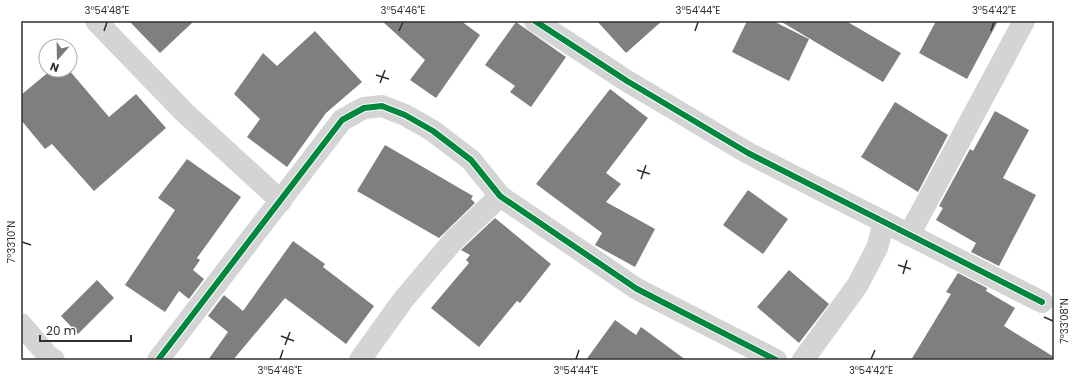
<svg xmlns="http://www.w3.org/2000/svg" width="1075" height="381" viewBox="0 0 1075 381" font-family="Poppins,sans-serif">
<style>
.building{fill:#7f7f7f}
.lines{fill:none;stroke-linecap:round;stroke-linejoin:round}
.minor{stroke:#d4d4d4;stroke-width:22}
.cycleway-casing{stroke:#fff;stroke-width:8}
.cycleway{stroke:#00873e;stroke-width:6}
.ticks{fill:none;stroke:#2f2f2f;stroke-width:1.5}
.neatline{fill:none;stroke:#2f2f2f;stroke-width:1.5}
.ticks-label{font-size:10px;text-anchor:middle;fill:#2f2f2f}
</style>
<rect width="100%" height="100%" fill="#fff"/>
<!-- building -->
<g class="building">
<path d="M129,21h65l-34,32z"/>
<path d="M382,21h79l19,14 -44,63 -26,-18 15,-20z"/>
<path d="M597,21h65l-36,32z"/>
<path d="M747,21h26l36,18 -20,42 -57,-29z"/>
<path d="M780,21h66l55,32 -18,29z"/>
<path d="M936,21h62l-31,58 -48,-26z"/>
<path d="M516,22l50,35 -35,50 -21,-15 5,-6 -30,-21z"/>
<path d="M315,31l47,51 -36,31 -39,54 -40,-30 13,-18 -26,-25 29,-41 14,13z"/>
<path d="M51,70h18l40,47 27,-23 30,34 -72,63 -42,-47 -7,5 -24,-29v-25z"/>
<path d="M610,89l38,29 -42,55 15,11 -15,18 49,27 -20,38 -40,-22 7,-12 -66,-49z"/>
<path d="M895,102l53,33 -30,57 -57,-35z"/>
<path d="M995,111l34,19 -26,48 33,17 -37,71 -28,-14 5,-9 -40,-23 7,-12 -4,-2 31,-57 3,2z"/>
<path d="M385,145l88,51 -2,3 4,4 -36,35 -82,-47z"/>
<path d="M187,159l54,38 -44,61 3,2 -7,10 11,9 -15,20 -10,-8 -14,21 -40,-27 50,-75 -17,-12z"/>
<path d="M748,190l40,29 -25,35 -40,-29z"/>
<path d="M495,218l56,46 -31,39 -3,-2 -38,46 -48,-39 38,-45 -3,-3 4,-5 -9,-5z"/>
<path d="M293,241l32,23 -2,3 51,39 -28,38 -61,-46 -52,62h-25l20,-28 -20,-16 16,-21 19,16z"/>
<path d="M789,270l40,34 -30,39 -42,-36z"/>
<path d="M958,273l29,15 -1,3 29,17 -11,18 50,31v3h-143l40,-66 -5,-2z"/>
<path d="M97,280l17,18 -36,36 -17,-18z"/>
<path d="M615,320l21,15 5,-8 45,33h-100z"/>
</g>
<g class="lines">
<!-- minor -->
<g class="minor">
<path d="M96,21l88,91 97,89"/>
<path d="M535,21l92,60 121,72 294,149"/>
<path d="M909,235l115,-214"/>
<path d="M21,324l28,33 5,3"/>
<path d="M158,360l184,-240 22,-12 18,-2 23,9 28,16 38,29 29,36 137,93 139,71"/>
<path d="M360,360l43,-60 50,-59 47,-45"/>
<path d="M803,360l54,-74 20,-38 7,-25"/>
</g>
<!-- cycleway casing -->
<g class="cycleway-casing">
<g id="cycleway">
<path d="M535,21l92,60 121,72 294,149"/>
<path d="M158,360l184,-240 22,-12 18,-2 23,9 28,16 38,29 29,36 137,93 139,71"/>
</g>
</g>
<!-- cycleway -->
<use href="#cycleway" class="cycleway"/>
</g>
<!-- ticks -->
<path class="ticks" d="M104,31l3,-9M399,31l4,-9M695,31l3,-9M991,31l3,-9M376,75l13,4M380,83l5,-13M637,170l13,4M641,179l5,-14M22,242l9,3M898,265l13,4M903,274l4,-14M1044,317l9,4M281,336l13,5M285,345l5,-13M280,359l3,-9M576,359l3,-9M871,359l4,-9"/>
<!-- border -->
<rect width="1075" height="381" fill="none" stroke="#ffffff" stroke-width="44"/>
<!-- north arrow -->
<g transform="translate(58 58) rotate(200)"><circle r="19" fill="#ffffff" stroke="#acacac"/>
<path d="M0-3L7 15L0 10L-7 15Z" fill="#787878"/>
<text y="-6" font-size="11" font-weight="bold" text-anchor="middle" fill="#2f2f2f">N</text>
</g>
<!-- scale -->
<path d="M40 335v6h91v-6" fill="none" stroke="#2f2f2f" stroke-width="2"/>
<text x="46" y="335" font-size="12" fill="#2f2f2f" stroke="#ffffff" stroke-width="3" paint-order="stroke">20 m</text>
<rect x="22" y="22" width="1031" height="337" class="neatline"/>
<g class="ticks-label">
<text x="107" y="14">3°54'48"E</text>
<text x="403" y="14">3°54'46"E</text>
<text x="698" y="14">3°54'44"E</text>
<text x="994" y="14">3°54'42"E</text>
<text transform="translate(11 242) rotate(-90)" y="4">7°33'10"N</text>
<text transform="translate(1064 321) rotate(-90)" y="4">7°33'08"N</text>
<text x="280" y="374">3°54'46"E</text>
<text x="576" y="374">3°54'44"E</text>
<text x="871" y="374">3°54'42"E</text>
</g>
</svg>
